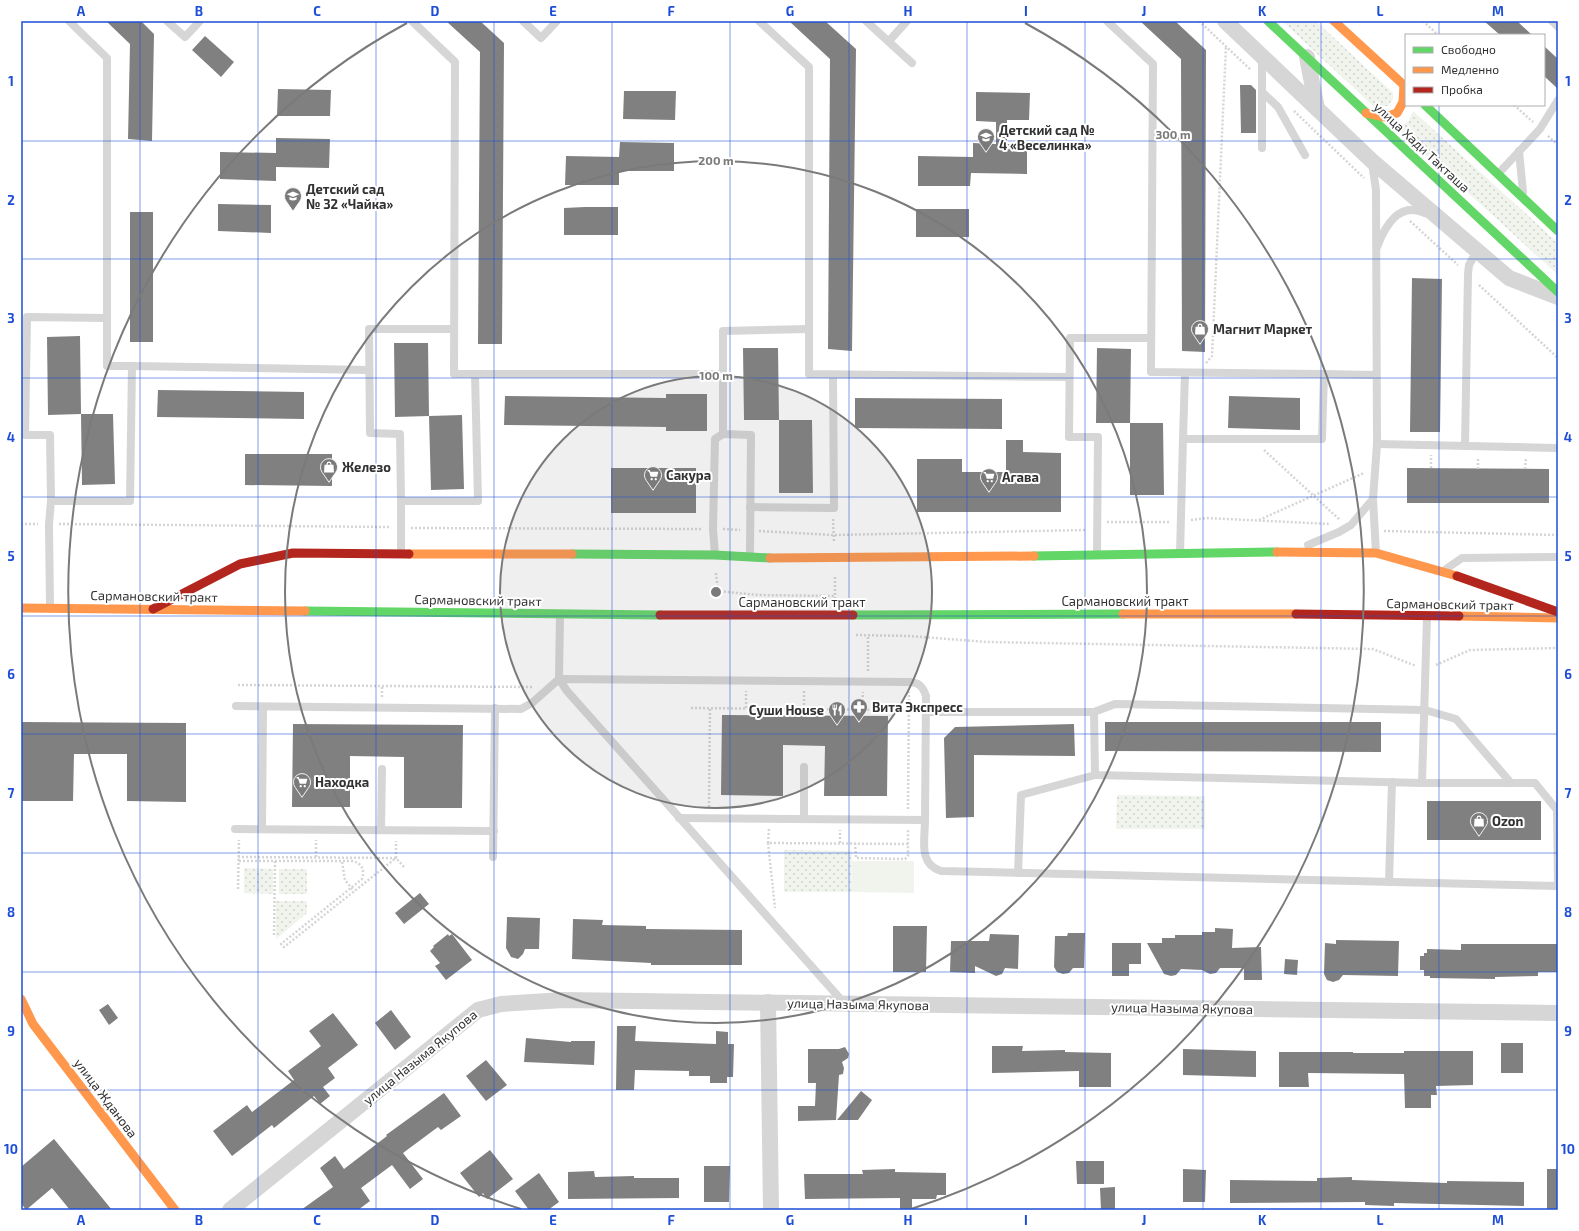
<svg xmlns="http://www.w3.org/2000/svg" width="1579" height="1231" viewBox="0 0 1579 1231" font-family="'Exo 2',sans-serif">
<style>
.grass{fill:url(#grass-dots)}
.pitch{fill:#f0f4ed}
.building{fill:#808080}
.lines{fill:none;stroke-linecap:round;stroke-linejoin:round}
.path{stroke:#d5d5d5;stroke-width:2.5;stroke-dasharray:2 2;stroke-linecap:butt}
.lane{stroke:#d6d6d6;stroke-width:8}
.street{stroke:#d6d6d6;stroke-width:16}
.fast{stroke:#63d668;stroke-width:9}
.slow{stroke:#ff974d;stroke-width:9}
.jam{stroke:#b3261e;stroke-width:9}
.grid{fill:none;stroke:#1d4ed8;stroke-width:1;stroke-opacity:0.55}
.ring{fill:none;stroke:#7a7a7a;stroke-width:2}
.labels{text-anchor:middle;stroke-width:4;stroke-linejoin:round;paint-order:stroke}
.poi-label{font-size:13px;font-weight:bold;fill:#323232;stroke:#fff;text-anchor:start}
.street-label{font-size:13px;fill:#323232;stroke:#fff}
.centre{fill:#7a7a7a;stroke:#fff;stroke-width:2}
.ring-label{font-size:12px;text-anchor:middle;font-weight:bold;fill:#7a7a7a;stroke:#fff;stroke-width:4;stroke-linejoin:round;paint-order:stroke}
.neatline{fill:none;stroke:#1d4ed8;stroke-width:1.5}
.grid-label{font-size:13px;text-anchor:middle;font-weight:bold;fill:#1d4ed8}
</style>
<defs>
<pattern id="grass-dots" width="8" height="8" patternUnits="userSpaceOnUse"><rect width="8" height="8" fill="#f0f4ed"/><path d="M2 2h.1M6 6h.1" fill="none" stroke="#ced2cc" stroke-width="1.8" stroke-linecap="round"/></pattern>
</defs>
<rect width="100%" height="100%" fill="#fff"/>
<!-- grass -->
<g class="grass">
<path d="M1282,21h34l77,72v6l-5,7h-15z"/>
<path d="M1413,111l145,132v32l-161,-147 11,-6z"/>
<path d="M1117,795l88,1v33h-89z"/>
<path d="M784,850l68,1 -1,41h-67z"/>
<path d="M244,868l29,1v25l-29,-1z"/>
<rect x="279" y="869" width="28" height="25"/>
<path d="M276,901h31v12l-31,26z"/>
</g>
<!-- pitch -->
<path class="pitch" d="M852,861h62v32l-63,-1z"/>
<!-- building -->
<g class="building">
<path d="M106,21h35l13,13 -2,107 -24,-2 2,-95z"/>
<path d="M446,21h34l24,22 -2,301h-24l2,-292z"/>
<path d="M789,21h36l31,28 -4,302 -24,-2 2,-290z"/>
<path d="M1140,21h35l31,29 -1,302 -23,-1 -1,-292z"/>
<path d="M1484,21h33l15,14h-32z"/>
<path d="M205,36l29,26 -13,15 -29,-27z"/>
<path d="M1544,46l14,13v30l-14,-13z"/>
<path d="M1240,85h11l5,5v43h-15z"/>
<path d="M278,89l53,1 -1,26h-53z"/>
<path d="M624,91h52l-1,29 -52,-1z"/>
<path d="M976,92l54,1 -1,27h-22v24l20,1v29l-56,-1 -1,13h-52v-30l55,1v-14l23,1v-22l-20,-1z"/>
<path d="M276,138l54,1 -1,29 -53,-1v14l-56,-2v-27l56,1z"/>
<path d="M620,142l54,1v28h-55v14h-54l1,-29 53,1z"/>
<path d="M218,204l53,1v28l-53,-2z"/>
<path d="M585,207h33v28h-54v-27z"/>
<rect x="916" y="209" width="53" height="28"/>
<rect x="130" y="212" width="23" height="130"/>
<path d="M1412,278l30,1 -2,153h-30z"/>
<path d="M80,336l1,78 -33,1 -1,-78z"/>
<path d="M394,343h34l1,73 -34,1z"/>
<path d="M743,348h35l1,72h-35z"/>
<path d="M1097,348l34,1 -1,74h-34z"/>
<path d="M158,390l146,2v27l-147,-2z"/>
<path d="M666,394h41v37h-41v-4l-162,-2 1,-29 161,2z"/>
<path d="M1229,396l71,2v32l-72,-2z"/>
<path d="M855,398l147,1v30l-147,-1z"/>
<path d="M81,414h32l2,70 -33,1z"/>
<path d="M462,415l2,74 -33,1 -2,-74z"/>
<path d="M779,420h33l1,73h-34z"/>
<path d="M1130,423h33l1,72h-34z"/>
<path d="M1006,440h17v12l38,1v59h-144v-53h45v13h44z"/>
<path d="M245,454h87v32l-87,-1z"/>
<rect x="611" y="468" width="85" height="45"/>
<path d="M1407,468l142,1v34h-142z"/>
<path d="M722,715l166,1 -1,80h-63l1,-50 -42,-1v51l-62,-1z"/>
<path d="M21,722l165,1v79l-59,-1v-47h-53l-1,47h-52z"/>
<path d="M1105,722h276v30l-276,-1z"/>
<path d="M293,724l170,1 -1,83h-58v-51l-54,-1v51h-58z"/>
<path d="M1074,724l1,32 -101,-1v62l-28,1 -2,-80 11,-11z"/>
<rect x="1427" y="801" width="114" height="39"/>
<path d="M420,893l9,11 -25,20 -9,-11z"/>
<path d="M507,917l33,1 -1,31h-14l-2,5 -5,5 -7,-2 -5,-9z"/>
<path d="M573,919l30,1 -1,5 44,1v3l96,1v35h-91v-2l-79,-4z"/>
<path d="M893,926h34l-1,46h-33z"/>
<path d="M1215,928l18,1 -1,19 29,-1 1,33h-18v-12h-24l-4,5 -6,1 -8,-4 -21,-1 -5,6 -5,1 -7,-2 -17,-31h15v-5h13v-3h27v-3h13z"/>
<path d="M1068,933h17l-1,35h-11l-4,5 -6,1 -6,-2 -3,-5 1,-31h12z"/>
<path d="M448,934l1,2 3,-2 20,26 -26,20 -11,-14 5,-3 -10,-12 4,-4 -1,-1z"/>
<path d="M990,934l29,1 -1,34 -13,-1 -3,6 -6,2 -21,-10v7l-25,-1 1,-31h38z"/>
<path d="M1336,940l63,1 -1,35 -55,-1 -4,5 -6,2 -6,-2 -3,-6 1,-31 11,1z"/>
<path d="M1112,943h29v21h-12v12h-17z"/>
<path d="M1461,944h97v28h-20v4l-43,1v2l-65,-1v-2h-6v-6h-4v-14h4v-3h3v-4l34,1z"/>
<path d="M1285,959l13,1 -1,15 -13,-1z"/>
<path d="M108,1004l10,14 -9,7 -10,-15z"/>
<path d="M391,1010l20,27 -16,13 -20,-27z"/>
<path d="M333,1013l25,32 -30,23 7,10 -12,9 7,9 -10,8 -6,-8 -40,32 -2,-3 -40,31 -19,-25 34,-26 5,7 42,-32 -6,-9 33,-25 -12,-15z"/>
<path d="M617,1026h19l-1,15 81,3v-13l12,1v12h6l-1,33h-6v6h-17v-7h-21v-5l-54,-1 -1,20h-18z"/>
<path d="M526,1038l45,4v-1h24l-1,24 -70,-3z"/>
<rect x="1501" y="1043" width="22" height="30"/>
<path d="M992,1046h31l-1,5 43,-1v2l46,1v34h-32v-16l-87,2z"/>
<path d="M845,1047l4,7 -1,4 -6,4 2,6 -1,6 -4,1 -3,45 -38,1v-15h17l1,-23h-8v-34h31z"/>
<path d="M1183,1049l73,2v26l-73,-2z"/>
<path d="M1404,1051h69v34l-37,1 1,9h-6v13h-26l-1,-34 -96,-1 1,14h-30v-35h74v1h51z"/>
<path d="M486,1060l21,25 -21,16 -20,-25z"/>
<path d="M861,1091l11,9 -14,20h-21z"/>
<path d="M444,1093l17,23 -20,14 -3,-3 -35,26 20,26 -13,10 -18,-24 -31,23 9,13 -12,9h-57l32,-23 -13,-19 15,-12 9,13 43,-33 -1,-1z"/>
<path d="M54,1139l58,71h-42l-18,-22 -26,22 -5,-7v-36z"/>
<path d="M490,1150l23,29 -26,20 -4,-6 -4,4 -19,-24z"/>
<path d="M1076,1161h28v23h-27z"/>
<path d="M704,1166h26l-1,36h-25z"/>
<path d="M895,1169v3l51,1v22h-9l-1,4h-24v11h-12v-12l-95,1 -1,-25h59l-1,-4z"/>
<path d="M1183,1169l23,1 -1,32h-22z"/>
<rect x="1547" y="1169" width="11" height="41"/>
<path d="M594,1171l1,6 39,-1v2h45v20l-111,1v-27z"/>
<path d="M539,1173l20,29 -11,8h-19l-14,-19z"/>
<path d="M1352,1177v3l95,3v-2l77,1v24l-130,-3v3l-29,-1v-3l-135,1v-23l87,1v-3z"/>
<path d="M1115,1187v23h-14l-1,-22z"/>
</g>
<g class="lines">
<!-- path -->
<g class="path">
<path d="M1199,21l52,49"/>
<path d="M1423,21l15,14"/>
<path d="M1514,105l19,17"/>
<path d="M1294,111l70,67"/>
<path d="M1548,136l10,9"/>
<path d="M1410,221l48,44"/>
<path d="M1479,285l79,73"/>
<path d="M1206,363l6,-7 14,-310"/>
<path d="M1264,450l76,70"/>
<path d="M1431,468v-13"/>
<path d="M1478,469v-12"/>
<path d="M1525,469l1,-12"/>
<path d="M833,519l1,23"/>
<path d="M1191,520l15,-2 124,6"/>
<path d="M1259,520l105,-47"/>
<path d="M1107,522h63"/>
<path d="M21,524h17"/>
<path d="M59,524l331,3"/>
<path d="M411,528l291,1"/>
<path d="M723,529l17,1"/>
<path d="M759,531l74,4 253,-5"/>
<path d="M1384,531l174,4"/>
<path d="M716,573l2,18 40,4 77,1"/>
<path d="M835,577v21"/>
<path d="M856,635l53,1 78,6 386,7 43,17"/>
<path d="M1436,665l34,-15 88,-2"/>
<path d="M868,671v-35"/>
<path d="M238,685l295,2"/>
<path d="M382,697v-11"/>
<path d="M691,708l218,2"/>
<path d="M746,708v-17"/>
<path d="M804,709v-18"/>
<path d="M862,709l1,-17"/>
<path d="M709,807l1,-99"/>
<path d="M908,809l1,-117"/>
<path d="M769,829l-1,14 140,1"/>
<path d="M768,843l7,65"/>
<path d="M840,843v-13"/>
<path d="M855,843l1,15 49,1 3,-3v-26"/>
<path d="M238,857l158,1 9,10"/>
<path d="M316,857v-17"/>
<path d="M239,861h113c10,2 13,9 10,18l-81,65 3,3 112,-89v-17"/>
<path d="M342,862l3,18 9,11"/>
<path d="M238,889l1,-49"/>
<path d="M274,935l1,-74"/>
</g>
<!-- lane -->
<g class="lane">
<path d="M167,21l18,16 15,-16"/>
<path d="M523,21l18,17 16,-17"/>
<path d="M759,21l50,46v307l260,3"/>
<path d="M866,21l46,42"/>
<path d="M1107,21l46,43 -2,308 173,2 -2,65h-139l-3,115"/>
<path d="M1552,21l6,6"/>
<path d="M889,41l18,-20"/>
<path d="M1262,58v90"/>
<path d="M1262,92l16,15 27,48"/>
<path d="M1519,151l4,41"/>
<path d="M1372,163l4,27 1,254 -4,55 3,54"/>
<path d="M1498,174l42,-45 18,-29"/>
<path d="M1377,247c8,-21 22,-46 48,-34"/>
<path d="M132,366l237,4"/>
<path d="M475,374h248"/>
<path d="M1324,374l52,1"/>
<path d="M1183,439l2,-66"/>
<path d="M1377,444l181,4"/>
<path d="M1465,446l3,-172 1,-9 8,-14"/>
<path d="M51,501l-1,-66h-25l2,-118 80,1"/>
<path d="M401,501l-1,-67 -30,-1 -1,-104h85"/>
<path d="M750,507l84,1 -1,-133"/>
<path d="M1308,545l31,-13 12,-7 22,-26"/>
<path d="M401,553v-52h77l-3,-127h-21l1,-312 -43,-41"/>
<path d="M1097,553l1,-116h-29l1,-99h81"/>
<path d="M715,555l-2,-26 2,-90 8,-5"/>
<path d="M750,556l1,-121 -28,-1v-103l85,-2"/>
<path d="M1446,569l16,-11 96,-1"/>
<path d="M50,607l-1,-83 2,-23h79l2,-135h-25v-308l-38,-37"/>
<path d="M560,614l-1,65 8,12 277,312"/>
<path d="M236,706l285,3 11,-6 27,-24 350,3c10,0 14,5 17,14l-1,124 -246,-2"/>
<path d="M926,712h168l1,63 327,8"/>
<path d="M1094,712l21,-8 310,6 31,9 55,64"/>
<path d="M804,819v-52"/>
<path d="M925,820c0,20 -7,44 16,51l617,15 -1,-76 -22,-27h-113l5,-166"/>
<path d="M235,829l259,2"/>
<path d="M262,829l1,-122"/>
<path d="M381,830l1,-61"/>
<path d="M493,857l2,-149"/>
<path d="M1018,873l3,-78 74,-20"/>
<path d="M1389,882l3,-100"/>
</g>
<!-- street -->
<g class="street">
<path d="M1225,21l147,140 137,117 49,19"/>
<path d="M1307,57l10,52"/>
<path d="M768,1002l3,208"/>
<path d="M230,1210l248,-200 23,-6 62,-4 995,13"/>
</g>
<!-- fast -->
<g class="fast">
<path d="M1268,21l290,271"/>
<path d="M1425,105l133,126"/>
<path d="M572,554l143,1 55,3"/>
<path d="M1034,556l243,-4"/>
<path d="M305,611l355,4"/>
<path d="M853,615l270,-1"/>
</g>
<!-- slow -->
<g class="slow">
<path d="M1334,21l72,66"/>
<path d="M1366,113l19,4 12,-4 6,-11 1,-17"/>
<path d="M1277,552l99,1 81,23"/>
<path d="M409,554h163"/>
<path d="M770,558l264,-2"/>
<path d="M21,608l284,3"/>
<path d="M1123,614h173"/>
<path d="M1459,616l99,2"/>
<path d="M21,999l12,25 142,186"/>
</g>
<!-- jam -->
<g class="jam">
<path d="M1457,576l101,36"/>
<path d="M153,609l87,-45 53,-11 116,1"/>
<path d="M1296,614l163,2"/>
<path d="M660,615h193"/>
</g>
</g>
<!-- grid -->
<path class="grid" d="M140,21v1189M258,21v1189M376,21v1189M494,21v1189M612,21v1189M730,21v1189M849,21v1189M967,21v1189M1085,21v1189M1203,21v1189M1321,21v1189M1439,21v14M1439,105v1105M21,141h1537M21,259h1537M21,378h1537M21,497h1537M21,616h1537M21,734h1537M21,853h1537M21,972h1537M21,1090h1537"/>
<!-- distance rings -->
<circle cx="716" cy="592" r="216" fill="#7a7a7a" fill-opacity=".12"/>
<g class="ring">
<circle cx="716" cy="592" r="216"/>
<circle cx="716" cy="592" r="431"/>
<path d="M521 1209A647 647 0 0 1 407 23M1025 23A647 647 0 0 1 911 1209"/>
</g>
<!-- icons -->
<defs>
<g id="school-pin" transform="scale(0.9)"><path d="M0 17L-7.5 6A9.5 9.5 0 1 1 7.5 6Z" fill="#7a7a7a" stroke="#fff"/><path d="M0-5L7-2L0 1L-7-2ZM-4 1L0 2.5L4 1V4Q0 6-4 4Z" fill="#fff"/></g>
<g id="shop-pin" transform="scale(0.9)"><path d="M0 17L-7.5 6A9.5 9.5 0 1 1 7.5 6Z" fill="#7a7a7a" stroke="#fff"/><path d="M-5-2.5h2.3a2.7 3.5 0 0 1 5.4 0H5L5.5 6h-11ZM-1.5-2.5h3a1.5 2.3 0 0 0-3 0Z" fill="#fff"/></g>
<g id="supermarket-pin" transform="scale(0.9)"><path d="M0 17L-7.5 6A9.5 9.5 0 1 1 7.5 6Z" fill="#7a7a7a" stroke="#fff"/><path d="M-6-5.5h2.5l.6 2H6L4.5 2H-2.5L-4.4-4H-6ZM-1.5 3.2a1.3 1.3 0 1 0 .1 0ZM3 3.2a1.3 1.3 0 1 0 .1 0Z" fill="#fff"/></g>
<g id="pharmacy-pin" transform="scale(0.9)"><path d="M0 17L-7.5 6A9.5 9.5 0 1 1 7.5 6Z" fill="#7a7a7a" stroke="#fff"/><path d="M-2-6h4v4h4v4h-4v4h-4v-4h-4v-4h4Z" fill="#fff"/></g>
<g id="restaurant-pin" transform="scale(0.9)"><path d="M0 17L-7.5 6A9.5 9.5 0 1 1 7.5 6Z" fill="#7a7a7a" stroke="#fff"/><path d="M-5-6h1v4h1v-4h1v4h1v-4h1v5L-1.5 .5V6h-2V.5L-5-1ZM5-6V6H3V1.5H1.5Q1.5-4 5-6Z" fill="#fff"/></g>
</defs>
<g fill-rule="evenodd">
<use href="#school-pin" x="986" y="137"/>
<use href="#school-pin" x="293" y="196"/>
<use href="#shop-pin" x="1200" y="329"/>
<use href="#shop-pin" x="329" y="467"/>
<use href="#supermarket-pin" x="653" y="475"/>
<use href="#supermarket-pin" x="989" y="477"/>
<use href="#pharmacy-pin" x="859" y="707"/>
<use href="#restaurant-pin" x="837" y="710"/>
<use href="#supermarket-pin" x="302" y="782"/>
<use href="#shop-pin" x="1479" y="821"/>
</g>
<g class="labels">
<!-- poi labels -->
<g class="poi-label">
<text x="999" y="135">Детский сад №<tspan x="999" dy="15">4 «Веселинка»</tspan></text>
<text x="306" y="194">Детский сад<tspan x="306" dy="15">№ 32 «Чайка»</tspan></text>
<text x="1213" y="334">Магнит Маркет</text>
<text x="342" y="472">Железо</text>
<text x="666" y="480">Сакура</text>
<text x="1002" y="482">Агава</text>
<text x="872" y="712">Вита Экспресс</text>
<text x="824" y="715" text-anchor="end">Суши House</text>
<text x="315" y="787">Находка</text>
<text x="1492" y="826">Ozon</text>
</g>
<!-- street labels -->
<g class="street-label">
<text transform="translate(1422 147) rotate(43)" y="5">улица Хади Такташа</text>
<text transform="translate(154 596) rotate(1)" y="5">Сармановский тракт</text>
<text transform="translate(478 600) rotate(1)" y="5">Сармановский тракт</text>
<text x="1125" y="606">Сармановский тракт</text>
<text x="802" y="607">Сармановский тракт</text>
<text transform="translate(1450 604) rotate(1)" y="5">Сармановский тракт</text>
<text transform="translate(858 1004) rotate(1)" y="5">улица Назыма Якупова</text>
<text transform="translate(1182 1008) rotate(1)" y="5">улица Назыма Якупова</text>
<text transform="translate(420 1057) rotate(-39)" y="5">улица Назыма Якупова</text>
<text transform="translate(106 1098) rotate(53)" y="5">улица Жданова</text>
</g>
</g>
<circle cx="716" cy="592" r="6" class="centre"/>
<g class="ring-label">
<text x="1173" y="139">300 m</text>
<text x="716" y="165">200 m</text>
<text x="716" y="380">100 m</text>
</g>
<!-- border -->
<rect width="1579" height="1231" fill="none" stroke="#ffffff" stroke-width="44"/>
<!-- legend -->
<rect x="1405" y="34" width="140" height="72" fill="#ffffff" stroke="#adadad"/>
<rect x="1413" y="47" width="20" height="6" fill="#63d668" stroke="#adadad"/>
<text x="1441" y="54" font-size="12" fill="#323232">Свободно</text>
<rect x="1413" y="67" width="20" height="6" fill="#ff974d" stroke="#adadad"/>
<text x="1441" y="74" font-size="12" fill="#323232">Медленно</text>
<rect x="1413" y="87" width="20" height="6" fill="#b3261e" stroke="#adadad"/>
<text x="1441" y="94" font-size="12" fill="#323232">Пробка</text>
<rect x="22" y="22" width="1535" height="1187" class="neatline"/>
<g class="grid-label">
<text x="81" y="16">A</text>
<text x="199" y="16">B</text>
<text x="317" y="16">C</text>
<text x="435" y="16">D</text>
<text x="553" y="16">E</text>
<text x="671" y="16">F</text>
<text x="790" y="16">G</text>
<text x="908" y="16">H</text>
<text x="1026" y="16">I</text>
<text x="1144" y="16">J</text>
<text x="1262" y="16">K</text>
<text x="1380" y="16">L</text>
<text x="1498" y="16">M</text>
<text x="11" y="86">1</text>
<text x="1568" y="86">1</text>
<text x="11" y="205">2</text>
<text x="1568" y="205">2</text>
<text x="11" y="323">3</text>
<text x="1568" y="323">3</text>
<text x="11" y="442">4</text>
<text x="1568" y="442">4</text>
<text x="11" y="561">5</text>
<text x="1568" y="561">5</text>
<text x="11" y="679">6</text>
<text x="1568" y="679">6</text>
<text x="11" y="798">7</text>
<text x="1568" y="798">7</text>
<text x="11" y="917">8</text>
<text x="1568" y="917">8</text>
<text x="11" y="1036">9</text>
<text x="1568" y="1036">9</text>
<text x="11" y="1154">10</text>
<text x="1568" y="1154">10</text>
<text x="81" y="1225">A</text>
<text x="199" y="1225">B</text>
<text x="317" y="1225">C</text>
<text x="435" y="1225">D</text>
<text x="553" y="1225">E</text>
<text x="671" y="1225">F</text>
<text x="790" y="1225">G</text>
<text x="908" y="1225">H</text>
<text x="1026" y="1225">I</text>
<text x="1144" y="1225">J</text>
<text x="1262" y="1225">K</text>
<text x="1380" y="1225">L</text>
<text x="1498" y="1225">M</text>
</g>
</svg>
